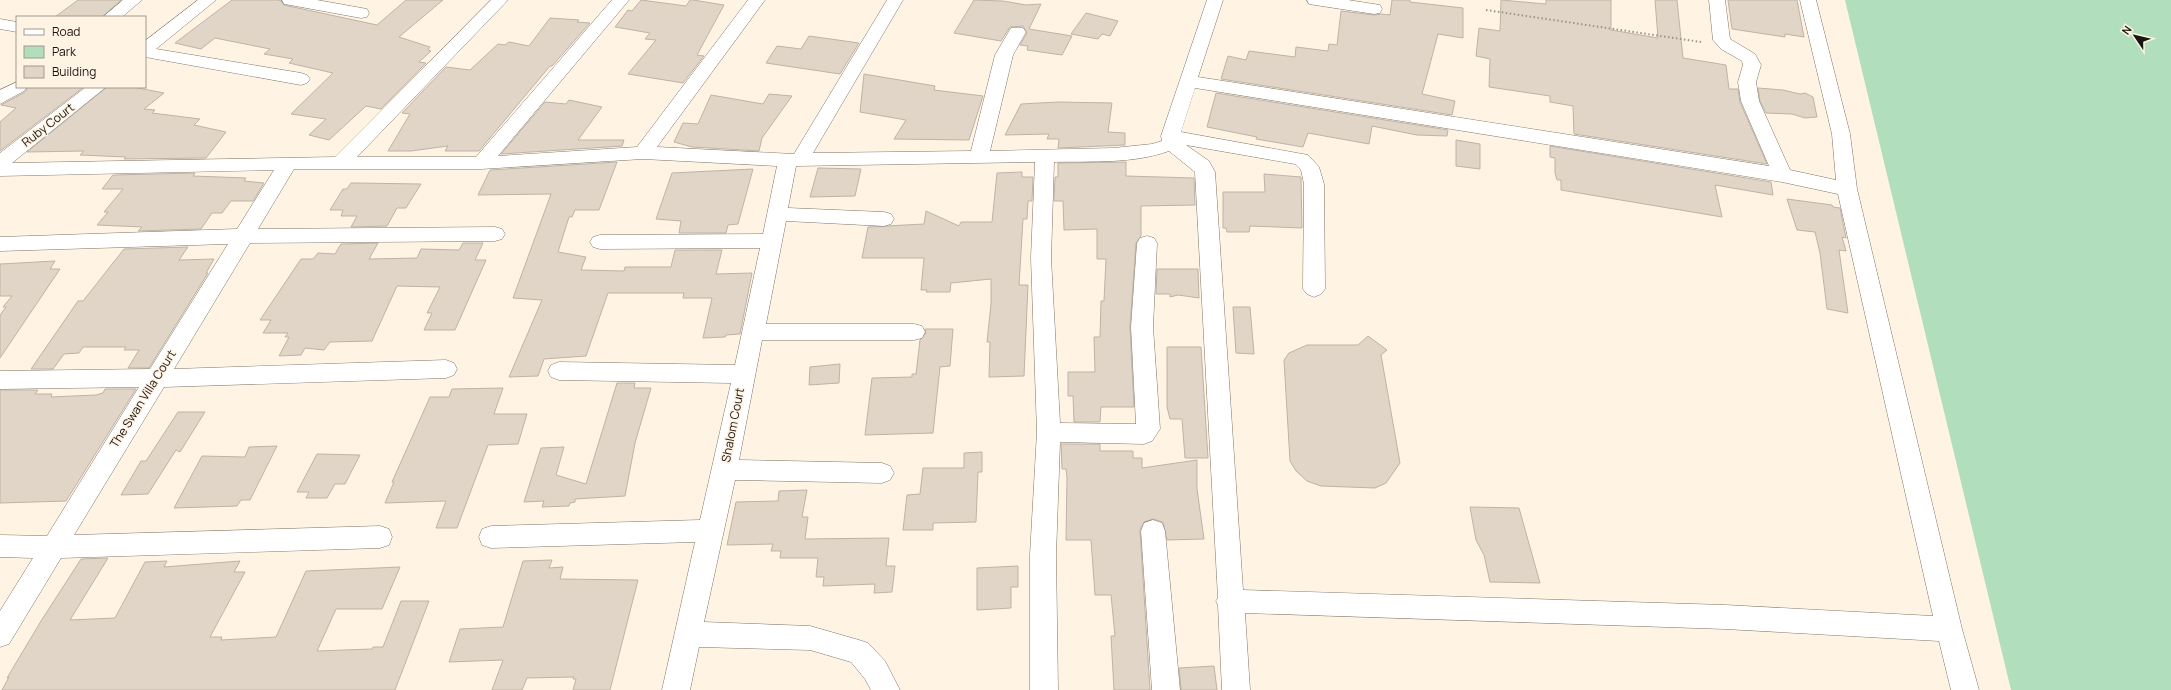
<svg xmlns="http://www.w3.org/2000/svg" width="2171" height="690" viewBox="0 0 2171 690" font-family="Manrope,sans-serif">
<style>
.green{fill:#b1debd}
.building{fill:#e1d5c7;stroke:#bfb3a5}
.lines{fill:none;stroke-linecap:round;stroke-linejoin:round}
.minor-casing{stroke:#7f7567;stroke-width:1}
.path{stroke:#9c9389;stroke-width:2;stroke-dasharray:1.5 2.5;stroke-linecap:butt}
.minor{fill:#fff;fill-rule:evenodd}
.labels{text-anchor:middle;stroke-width:3;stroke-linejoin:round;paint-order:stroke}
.street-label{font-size:12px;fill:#191510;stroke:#fff3e4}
</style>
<rect width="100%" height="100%" fill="#fff3e4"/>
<!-- green -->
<path class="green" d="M1845,0h326v690h-160z"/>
<!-- building -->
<g class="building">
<path d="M78,0h43l-19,17h-47z"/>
<path d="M232,0h46l3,1 3,4 93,20 29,-25h37l-44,37 31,10 -2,3 3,1 -12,11 7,1 -45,46 -15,-3 -37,34 -20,-5 17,-16 -35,-5 42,-41 -44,-10 4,-4 -29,-5 6,-5 -55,-11 -14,11 -26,-6z"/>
<path d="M641,0l45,6 4,-6h3l31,5 -27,50 7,1 -21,27 -55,-9 28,-34 -11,-1 5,-6 -35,-6 13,-17 4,1z"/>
<path d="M974,0l29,1 23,4 15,-1 -12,25 43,7 -10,19 -35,-5 1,-4 -8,-1 7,-12 -4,-7 -13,1 -9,14 -47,-8z"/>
<path d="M1392,0h18v2l53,6v30l-25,-4 -16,60 33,7 -3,14 -231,-36 7,-23 18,4 3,-9 46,6 1,-10 32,4 1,-7 8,1 4,-34 33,4 7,-1 9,1z"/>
<path d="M1501,0l45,4v-4h65v30l47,8 -3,-38h22l6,58 43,7 3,24h9l2,13 27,62 -193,-30 -1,-28 -23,-4v-6l-61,-9 1,-28 -14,-3 3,-28 21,3z"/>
<path d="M1728,0h69l7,37 -19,-3v3l-53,-8z"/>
<path d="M1086,13l32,8 -8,15 -8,-2 -4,5 -27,-5z"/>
<path d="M550,18l29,2 -2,2 13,1 -38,43h-2l-71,85h-34l3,-5 -37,5h-23l22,-37 -8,-1 44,-46 24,3 28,-26 7,1 4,-3 20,4z"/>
<path d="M809,36l50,7 -19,31 -74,-11 11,-17 24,3z"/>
<path d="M864,74l71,12 -1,4 49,6 -14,44 -75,-1 12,-19 -46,-8z"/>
<path d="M28,87h56l-84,64v-29l16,-14 -15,-3 24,-13z"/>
<path d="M107,87h26l31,6 -20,16 11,1 -3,3 48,6 -6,6 32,7 -20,26 -82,1 2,-2 -46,-2 4,-4 -57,1z"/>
<path d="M1758,88l25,2 17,4 5,-1 8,4 4,20 -12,1 -13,-4 -26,-1 -6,-12z"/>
<path d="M1216,93l232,37 -1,6 -30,-1 -45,-9 -3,18 -61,-11 -5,14 -47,-8 1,-2 -50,-10z"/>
<path d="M769,94l23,2 -30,42 -3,13 -67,-4 -18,-5 9,-19 15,1 13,-29 52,9z"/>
<path d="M569,100l33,7 -24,33h46l-2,6 -121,8 44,-52 21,2z"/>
<path d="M1058,102l54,1 -4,29 17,1v12l-67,3 1,-9h-12l2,-5 -44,1 16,-31z"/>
<path d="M1456,140l24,4v25l-24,-3z"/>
<path d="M1550,146l221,36 2,13 -58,-10 7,32 -161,-27v-10h-4l-2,-7v-15l-5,-1z"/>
<path d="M617,162l-18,48h-24l-3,7h-3l-11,35 28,5 -5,13 43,1 1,-4h46l4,-17h47l-6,24 36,-1 -12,61 -14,1 -1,2 -22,1 9,-40h-29l1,-5h-76l-22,63 -42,3 -6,17 -29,1 33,-77 -29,-2 38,-104 -73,1 12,-25z"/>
<path d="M1126,162v14l68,2 1,27 -54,1v30l-5,7 -6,84 4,80h-33l-1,15h-26l-1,-26h-5v-24h27l-1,-35h6l1,-36h3l2,-42h-9v-30l-33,1 -1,-29h-9l1,-24h3v-14z"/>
<path d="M818,168l43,1 -6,27 -45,1z"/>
<path d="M753,169l-15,55 -10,1 -2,8h-47l2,-12 -25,-2 16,-46z"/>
<path d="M1022,172v5h11l-1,24h-4l-1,18h-4l-4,66h9l-4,91 -35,1 1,-35h-3l4,-38v-25l-40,4 -1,9h-24l1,-2h-6l3,-32h-62l6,-31 56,-3 2,-13 33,15 2,-4h31l5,-49z"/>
<path d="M195,173l-2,3 53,2 -2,3 20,2 -11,18h-22l-9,12h-10l-11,16 -63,2 4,-4 -45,-2 11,-13h-4l19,-23h-21l11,-14z"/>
<path d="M1264,174l37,3 1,51 -52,-2 -1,6h-22l-1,-4h-3v-36h42z"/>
<path d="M351,183h7l63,1 -15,24h-9l-10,18 -36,1 6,-11h-16l2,-6h-13l13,-21h4z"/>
<path d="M1787,199l45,6 1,2 7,1 6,30 -4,-1 4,14 -7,-1 9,63 -21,-4 -7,-56 -5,-21 -18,-2z"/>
<path d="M378,243l-9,16 48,-1 4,-9 38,1 4,-7h20l-8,17h11l-31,70h-31l8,-17h-5l13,-26 -43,-1 -25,55 -42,1 -6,8 -19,-2 -4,7 -22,1 10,-19h-4l3,-4h-25l8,-13h-11l41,-61h12l5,-6 17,1 6,-10z"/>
<path d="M188,247l-9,13 35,-1 -8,14h2l-59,95h-21l11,-18h-15l2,-3h-43l-4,6 -15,1 -11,15h-22l47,-68h5l41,-52z"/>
<path d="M55,261l-5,8h10l-60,89v-43l6,-8h-3l9,-11h-12v-32z"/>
<path d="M1157,269h41l1,29 -21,-3 -8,2v-3h-14z"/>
<path d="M1233,307h17l4,47 -18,-1z"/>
<path d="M925,329h28l-3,37 -10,1 -7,66 -68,2 7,-57 40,-1v-3h4l4,-34 6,-7z"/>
<path d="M1368,336l19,14 -6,5 19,108 -14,20 -11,5 -54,-2 -14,-5 -11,-10 -6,-10 -6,-101 5,-7 18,-8h51z"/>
<path d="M1167,347h34l7,111h-23l-3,-39h-12l-3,-12z"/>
<path d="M840,364l-1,19 -30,2 1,-18z"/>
<path d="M617,383h18l-1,5h17l-16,55 -10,53 -50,3v3l-5,1 -1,3 -27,1 2,-6 -20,1 17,-54 23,-1 -8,28 30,9z"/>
<path d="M503,388l-9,26h33l-9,30 -30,1 -31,83h-21l10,-27 -61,2 9,-21h-2l38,-85h19l3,-8z"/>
<path d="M105,389h31l-70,112 -66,2v-113h38l-3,4h17l-1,3 45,-2 7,-2z"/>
<path d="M178,412h27l-25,40 -4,-2 -28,44 -27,1 20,-34h5z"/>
<path d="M1061,444h39v7h33v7h9v10l55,-8v29l7,50 -37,1 -4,-18 -10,-3 -9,3 -4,8 10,160h-36l-3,-54h4l-4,-41h-16l-4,-55h-25l1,-62 -1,-9h-4z"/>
<path d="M277,446l-27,54h-9l-4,6 -63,2 28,-52 43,1 4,-10z"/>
<path d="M982,452v20h-4l-2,50 -43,1v7h-30l4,-35 13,-1 3,-26h41v-15z"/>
<path d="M317,454l43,1 -15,29h-10l-8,14h-21l3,-6h-12z"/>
<path d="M807,490l-5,27h6l-3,22 84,-1 -3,28h9l-3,26 -18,1 1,-9 -52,2 1,-9h-8l2,-19h-38l1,-7h-10l2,-7 -46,1 9,-43 42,-1 1,-10z"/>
<path d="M1470,507l49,1 21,75 -50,-1 -6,-27 -8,-15z"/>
<path d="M108,558l-38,62 45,-2 30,-56 22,-1 -3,6 76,-6 -6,11h11l-35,65h12l-1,3 55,-3 30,-66 94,-4 -18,42h-46l-19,42 55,-2 1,-2h10l18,-46h28l-34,89h-393l7,-13 -2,1 34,-57 40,-62z"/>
<path d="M552,560l-3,8 14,-1 -3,12 78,1 -28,110h-37l3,-11h-3l1,-2 -47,1 -5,12h-30l11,-30 -54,2 11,-33 43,-2 20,-66z"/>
<path d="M1018,566v21h-7v21l-34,2v-42z"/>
<path d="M1214,666l3,24h-36l-2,-22z"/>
</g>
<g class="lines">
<!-- minor casing -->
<g class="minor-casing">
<g id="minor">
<path d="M123,0h19l-20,17h-19z"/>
<path d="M198,0h18l-60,49 145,24 6,2 3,4 -3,4 -6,2 -156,-28v-16z"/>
<path d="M282,0h35l50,9 2,4 -2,4 -6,1 -71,-13 -6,-1z"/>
<path d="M491,0h17l-151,157h119l136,-157h17l-131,156 139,-9 111,-147h17l-108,147 137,7 93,-154h16l-90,153 158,-2 24,-96 16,-27h12l3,4 -13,23 -23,96 124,-3 38,-4 10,-3 -1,-5 46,-136h16l-25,77 571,89 -28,-65 -3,-19 5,-17 -1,-4 -21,-12 -8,-9 -4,-40h16l5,39 25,15 6,11 -5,17 3,19 31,69 46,10 -4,-46 -32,-134h16l34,134 7,55 105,440 17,61h-28l-12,-49 -214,-12 -480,-16 5,77h-28l-4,-85 -2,-4 2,-3 -23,-426 -26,-21c-36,13 -77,10 -115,11l-3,96 9,165 76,1 -5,-97 6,-84 3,-5 7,-2 7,2 3,5 -4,84 7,102 -8,12 -8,3 -84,-2 -4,113 2,135h-28v-135l7,-123 -6,-174 4,-96 -239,4 -8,42 96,4 7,2 3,5 -3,5 -7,2 -98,-5 -20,103h148l8,2 3,6 -3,6 -8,2h-152l-23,120 143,3 8,3 4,7 -4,7 -8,3 -147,-3 -31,142 106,4 49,14 9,3 17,18 15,29h-29l-6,-11 -14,-17 -41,-12 -111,-3 -9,43h-28l33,-148 -204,6 -9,-3 -3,-8 3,-8 9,-3 209,-6 31,-137 -172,-3 -8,-3 -3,-6 3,-6 8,-3 176,3 25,-117 -160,1 -7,-2 -3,-5 3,-5 7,-2 163,-1 14,-68 -134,-7 -162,10h-187l-36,60 237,-2 7,2 3,5 -3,5 -7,2 -245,2 -76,126 272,-9 8,3 3,6 -3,6 -8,3 -282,9 -90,148 306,-9 9,3 3,8 -3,8 -9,3 -319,10 -52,86 -9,3v-36l33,-53 -33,-1v-22l47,1 92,-149 -139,2v-18l150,-2 78,-125 -228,7v-14l237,-8 37,-59 -274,6v-23l86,-66h20l-94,76 323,-6zM1195,88l587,94 56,12 95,422 -208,-11 -482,-15 -28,-418 -6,-11 -23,-16 109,19 6,6 3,14 -1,105 4,5 7,3 7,-3 4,-5 -1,-105 -5,-17 -11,-12 -127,-23z"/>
<path d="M1307,0h41l32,5 2,4 -2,4 -6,1 -59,-9 -6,-1z"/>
<path d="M0,19l17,3v10l-17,-3z"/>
<path d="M17,82v5h10l-3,4 -24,13v-14z"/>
<path d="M1153,520l9,3 3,8 15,159h-28l-11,-159 3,-8z"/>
</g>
</g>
<!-- path -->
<path class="path" d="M1486,10l215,32"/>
<!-- minor -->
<use href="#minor" class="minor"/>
</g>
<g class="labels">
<!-- street labels -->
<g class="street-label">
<text transform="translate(48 125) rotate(-38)" y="4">Ruby Court</text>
<text transform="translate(143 399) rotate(-58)" y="4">The Swan Villa Court</text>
<text transform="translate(733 425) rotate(-79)" y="4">Shalom Court</text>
</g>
</g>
<!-- legend -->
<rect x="16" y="16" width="130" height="72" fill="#fff3e4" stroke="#a39a8f"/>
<rect x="24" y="29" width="20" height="6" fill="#ffffff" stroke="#a39a8f"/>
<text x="52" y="36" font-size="12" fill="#191510">Road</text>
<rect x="24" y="46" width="20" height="12" fill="#b1debd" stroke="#a39a8f"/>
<text x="52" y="56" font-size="12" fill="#191510">Park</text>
<rect x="24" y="66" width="20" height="12" fill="#e1d5c7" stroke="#a39a8f"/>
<text x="52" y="76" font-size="12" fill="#191510">Building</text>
<!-- north arrow -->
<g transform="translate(2135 36) rotate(305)" stroke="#fff3e4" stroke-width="3" paint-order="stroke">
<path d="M0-3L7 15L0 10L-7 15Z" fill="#191510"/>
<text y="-6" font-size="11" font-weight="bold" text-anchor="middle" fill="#191510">N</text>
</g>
</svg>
